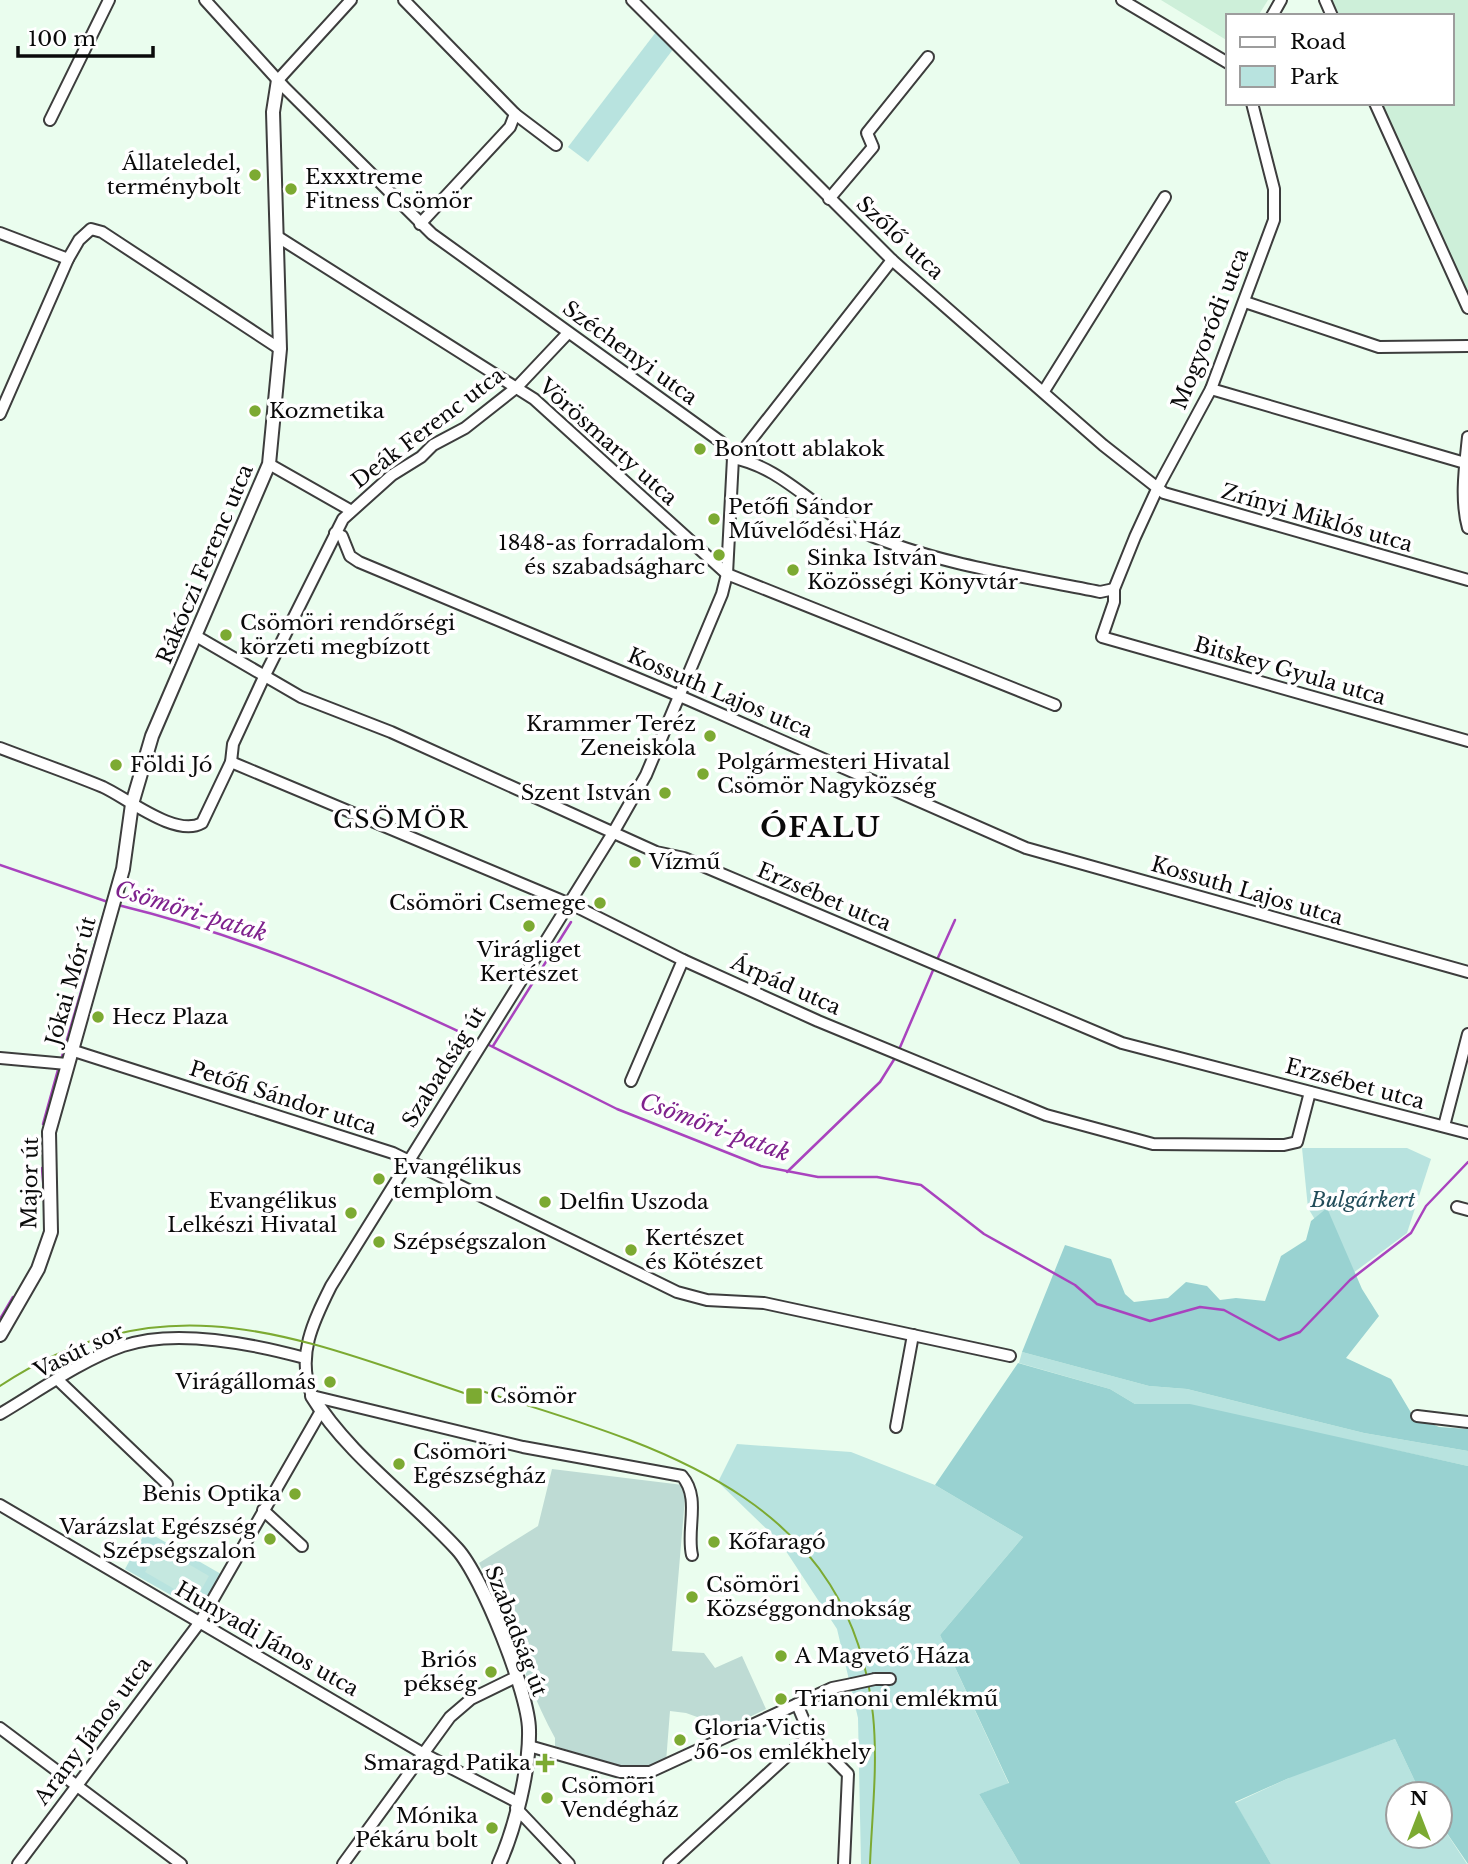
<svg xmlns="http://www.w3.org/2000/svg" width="1468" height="1864" viewBox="0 0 1468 1864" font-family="'Libre Baskerville',serif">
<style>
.farmland{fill:#cdefd9}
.green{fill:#b8e3df}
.forest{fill:#99d2d1}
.cemetery{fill:#bedbd4}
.pitch{fill:#c5e8e0}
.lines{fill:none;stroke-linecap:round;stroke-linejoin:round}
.stream{stroke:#a943be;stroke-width:2.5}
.minor-casing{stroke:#3d3d3d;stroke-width:14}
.tertiary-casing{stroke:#3d3d3d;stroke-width:16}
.minor{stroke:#fff;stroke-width:10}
.tertiary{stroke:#fff;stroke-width:12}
.tram{stroke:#7caa32;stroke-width:2}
.minor-bridge-casing{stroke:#3d3d3d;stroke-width:14;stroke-linecap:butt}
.minor-bridge{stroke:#fff;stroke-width:10}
.poi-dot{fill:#7caa32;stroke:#fff;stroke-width:2.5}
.labels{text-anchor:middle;stroke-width:7;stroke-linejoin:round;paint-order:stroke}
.poi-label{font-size:21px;fill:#0a0a0a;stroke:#fff;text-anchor:start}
.street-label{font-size:21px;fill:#0a0a0a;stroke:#fff}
.park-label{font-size:21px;font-style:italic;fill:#234d5a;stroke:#fff}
.water-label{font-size:23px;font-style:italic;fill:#7f228d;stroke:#fff}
.quarter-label{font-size:24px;letter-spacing:2px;fill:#0a0a0a;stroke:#fff}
.district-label{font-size:28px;font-weight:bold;letter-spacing:2px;fill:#0a0a0a;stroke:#fff}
</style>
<rect width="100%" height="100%" fill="#eafdee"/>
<!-- farmland -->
<g class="farmland">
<path d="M1161,0h107l-10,16h-30v25z"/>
<path d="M1329,0h139v300l-91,-197h75v-87h-116z"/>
</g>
<!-- green -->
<g class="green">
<path d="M656,32l18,16 -86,114 -20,-15z"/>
<path d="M1302,1148h105l24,11 -24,74 -58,43 -41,-68z"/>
<path d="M1022,1352l127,34 38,3 177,44 104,18v15l-119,-26 18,309 28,-10 26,55h-23v42h42v-13l27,41h-196l-36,-61 54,-25 -99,-374h-55l-25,-15 -91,-26z"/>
<path d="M737,1444l114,8 84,33 88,52 -83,98 69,149 -30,10 41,70h-159l-3,-146 -21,-89 -57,-87 -62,-60z"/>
<path d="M146,1531l75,43 -22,37 -74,-42z"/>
</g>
<!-- forest -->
<g class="forest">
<path d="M1327,1208l35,81 17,27 -33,42 45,21 22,37 26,11 29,2v22l-104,-18 -177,-44 -38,-3 -127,-34 43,-107 46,14 14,35 9,8 34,-4 18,-16 21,4 13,14 16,-2 29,3 16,-45 25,-16 5,-19z"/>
<path d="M1018,1363l92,26 25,15h55l278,62v398l-28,-41v-29h-19l-26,-55 -106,39 -54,24 36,62h-251l-41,-70 30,-11 -69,-148 83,-98 -88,-52z"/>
</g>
<!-- cemetery -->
<path class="cemetery" d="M552,1469l131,16 2,13 -13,153 32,2 11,15 27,-12 24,53 -50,24 -2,-10 -28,-10 -16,-2 -4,51c-35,17 -75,-5 -111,-16v-8c-31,-56 -46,-118 -76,-175l59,-37z"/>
<!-- pitch -->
<path class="pitch" d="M159,1547l50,29 -14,25 -50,-29z"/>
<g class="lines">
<!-- stream -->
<g class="stream">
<path d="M0,865l108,37"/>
<path d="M118,905c127,31 246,81 363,137"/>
<path d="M936,962l19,-42"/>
<path d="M487,1044l130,65 144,57 57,11h59l44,8 63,49 91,51 22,19 53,17 50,-14 24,3 55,30 21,-8 50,-52 61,-47 15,-27 42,-44"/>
<path d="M493,1046l78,-124"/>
<path d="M898,1052l36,-84"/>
<path d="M61,1060l55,-188"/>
<path d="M43,1124l16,-58"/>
<path d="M42,1168l2,25"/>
<path d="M787,1172l93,-90 15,-24"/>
<path d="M0,1319l13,-22"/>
</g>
<!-- minor casing -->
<g class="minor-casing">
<g id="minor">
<path d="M205,0l80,88 147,146 289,208 12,16 -6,116 -5,20 -76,181 -33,58 -282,453c-18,36 -35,70 -19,110l211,51 159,29c19,22 4,53 10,79"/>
<path d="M404,0l111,114 -5,13 -90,97"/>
<path d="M632,0l260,260 211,185 61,48 304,87"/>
<path d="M1122,0l106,63"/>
<path d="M1325,0l7,16"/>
<path d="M1272,16l9,-16"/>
<path d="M278,80l73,-80"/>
<path d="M1252,103l22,86v31l-63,169 -53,98 -23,50 -21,52v13l-12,35 366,104"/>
<path d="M1375,103l93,205"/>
<path d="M515,114l41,31"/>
<path d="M50,120l59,-120"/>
<path d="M829,199l44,-52 -6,-14 61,-76"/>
<path d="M0,233l68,26"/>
<path d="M278,237l256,162 193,175 328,131"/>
<path d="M1245,302l134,45 89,-1"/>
<path d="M1211,389l254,74"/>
<path d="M1044,391l121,-194"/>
<path d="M0,414l68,-155 11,-19 12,-11 11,3 178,117"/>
<path d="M1468,437c-3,29 -8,63 0,91"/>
<path d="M733,458c50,9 83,54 129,74 74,32 159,44 238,60l14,-3"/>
<path d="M733,458l11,-9 148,-189"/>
<path d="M269,464l81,46"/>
<path d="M335,533l7,3 8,20 9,6 330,138 337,148 442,124"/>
<path d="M196,636l105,61 90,35 265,120 28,6 438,185 346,90"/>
<path d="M0,748c34,13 69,25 103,39 24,11 73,51 99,36l29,-61 2,-18 31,-67 79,-158 49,-44 29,-18 12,-12 32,-17 52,-41 51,-54"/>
<path d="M231,762l346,145 106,53 135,61 228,94 107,29 131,1 13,-3 13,-50"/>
<path d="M71,1050l322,103 284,139 30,8 57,3 246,53"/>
<path d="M0,1058l67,6"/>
<path d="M631,1081l52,-121"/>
<path d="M1444,1126l24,-92"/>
<path d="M1457,1207l11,3"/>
<path d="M58,1380l109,104"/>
<path d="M0,1414c39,-23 80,-53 123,-68 52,-18 130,-2 182,12"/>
<path d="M1417,1416l51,6"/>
<path d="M896,1427l17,-92"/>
<path d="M0,1505l424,249 93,48"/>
<path d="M263,1510l39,36"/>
<path d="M875,1679h15"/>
<path d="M797,1704l13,31 38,39 -4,90"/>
<path d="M0,1728l181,136"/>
<path d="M529,1746l91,26h30l182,-84 20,-4"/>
<path d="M516,1808l53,56"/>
<path d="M18,1864l182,-242 121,-211"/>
<path d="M343,1864l107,-147 21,-18 45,-22"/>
<path d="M669,1864l141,-129"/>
</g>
</g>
<!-- tertiary casing -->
<g class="tertiary-casing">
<g id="tertiary">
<path d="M0,1335l38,-66 13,-37 -2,-100 74,-263 9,-65 20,-68 117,-272 11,-115 -7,-237 5,-32"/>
<path d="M312,1396c36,59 98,102 145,153 25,27 72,145 72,181 1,38 -14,99 -30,134"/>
</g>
</g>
<!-- minor -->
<use href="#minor" class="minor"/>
<!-- tertiary -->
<use href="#tertiary" class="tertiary"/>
<!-- tram -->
<g class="tram">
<path d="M0,1386c168,-111 302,-46 473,10"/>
<path d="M475,1389c179,56 375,105 398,326 5,49 -1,100 -3,149"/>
</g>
<!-- minor-bridge casing -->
<g class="minor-bridge-casing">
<path id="minor-bridge" d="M852,1684l23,-5"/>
</g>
<!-- minor-bridge -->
<use href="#minor-bridge" class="minor-bridge"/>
</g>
<!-- markers -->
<g class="poi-dot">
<circle cx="255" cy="175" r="7"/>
<circle cx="291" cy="189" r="7"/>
<circle cx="255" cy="411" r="7"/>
<circle cx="700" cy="449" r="7"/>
<circle cx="714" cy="519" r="7"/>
<circle cx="719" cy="555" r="7"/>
<circle cx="793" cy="570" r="7"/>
<circle cx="226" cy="635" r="7"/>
<circle cx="710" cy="736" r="7"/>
<circle cx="116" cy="765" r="7"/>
<circle cx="703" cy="774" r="7"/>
<circle cx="665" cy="793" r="7"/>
<circle cx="635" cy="862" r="7"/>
<circle cx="600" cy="903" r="7"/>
<circle cx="529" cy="926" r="7"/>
<circle cx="98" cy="1017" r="7"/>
<circle cx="379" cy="1179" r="7"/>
<circle cx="545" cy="1202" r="7"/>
<circle cx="351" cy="1213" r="7"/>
<circle cx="379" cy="1242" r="7"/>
<circle cx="631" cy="1250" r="7"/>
<circle cx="330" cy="1382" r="7"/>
<rect x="465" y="1387" width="18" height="18" rx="3.5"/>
<circle cx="399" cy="1464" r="7"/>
<circle cx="295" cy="1494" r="7"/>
<circle cx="270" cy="1539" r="7"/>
<circle cx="714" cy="1542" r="7"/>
<circle cx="692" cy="1597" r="7"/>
<circle cx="781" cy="1656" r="7"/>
<circle cx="491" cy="1672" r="7"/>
<circle cx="781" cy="1699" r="7"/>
<circle cx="680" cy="1740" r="7"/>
<path d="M541.5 1752.5h7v7h7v7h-7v7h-7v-7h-7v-7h7z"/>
<circle cx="547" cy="1798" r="7"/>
<circle cx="492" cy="1828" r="7"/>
</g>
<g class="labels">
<!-- poi labels -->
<g class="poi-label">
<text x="241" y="170" text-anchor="end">Állateledel,<tspan x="241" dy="24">terménybolt</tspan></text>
<text x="305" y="184">Exxxtreme<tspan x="305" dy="24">Fitness Csömör</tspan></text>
<text x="269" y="418">Kozmetika</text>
<text x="714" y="456">Bontott ablakok</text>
<text x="728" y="514">Petőfi Sándor<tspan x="728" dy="24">Művelődési Ház</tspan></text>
<text x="705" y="550" text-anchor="end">1848-as forradalom<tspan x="705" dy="24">és szabadságharc</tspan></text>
<text x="807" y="565">Sinka István<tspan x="807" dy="24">Közösségi Könyvtár</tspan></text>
<text x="240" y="630">Csömöri rendőrségi<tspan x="240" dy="24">körzeti megbízott</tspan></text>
<text x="696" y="731" text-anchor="end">Krammer Teréz<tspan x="696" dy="24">Zeneiskola</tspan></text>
<text x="717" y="769">Polgármesteri Hivatal<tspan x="717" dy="24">Csömör Nagyközség</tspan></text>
<text x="130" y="772">Földi Jó</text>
<text x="651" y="800" text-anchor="end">Szent István</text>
<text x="649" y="869">Vízmű</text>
<text x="586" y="910" text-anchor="end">Csömöri Csemege</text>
<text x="529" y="957" text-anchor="middle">Virágliget<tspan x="529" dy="24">Kertészet</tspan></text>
<text x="112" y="1024">Hecz Plaza</text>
<text x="393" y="1174">Evangélikus<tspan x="393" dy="24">templom</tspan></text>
<text x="337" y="1208" text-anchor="end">Evangélikus<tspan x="337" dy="24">Lelkészi Hivatal</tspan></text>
<text x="559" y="1209">Delfin Uszoda</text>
<text x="645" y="1245">Kertészet<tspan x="645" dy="24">és Kötészet</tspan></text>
<text x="393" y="1249">Szépségszalon</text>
<text x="316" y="1389" text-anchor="end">Virágállomás</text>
<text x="490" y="1403">Csömör</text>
<text x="413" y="1459">Csömöri<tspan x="413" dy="24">Egészségház</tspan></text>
<text x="281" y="1501" text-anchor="end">Benis Optika</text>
<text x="256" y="1534" text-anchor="end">Varázslat Egészség<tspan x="256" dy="24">Szépségszalon</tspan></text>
<text x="728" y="1549">Kőfaragó</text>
<text x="706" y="1592">Csömöri<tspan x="706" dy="24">Községgondnokság</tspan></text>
<text x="795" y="1663">A Magvető Háza</text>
<text x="477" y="1667" text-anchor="end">Briós<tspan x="477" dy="24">pékség</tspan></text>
<text x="795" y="1706">Trianoni emlékmű</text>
<text x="694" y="1735">Gloria Victis<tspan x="694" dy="24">56-os emlékhely</tspan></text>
<text x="531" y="1770" text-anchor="end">Smaragd Patika</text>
<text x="561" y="1793">Csömöri<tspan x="561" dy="24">Vendégház</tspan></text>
<text x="478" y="1823" text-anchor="end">Mónika<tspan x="478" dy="24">Pékáru bolt</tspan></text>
</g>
<!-- street labels -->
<g class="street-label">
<text transform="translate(900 238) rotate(43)" y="7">Szőlő utca</text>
<text transform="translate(1210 329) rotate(-68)" y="7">Mogyoródi utca</text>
<text transform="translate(630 353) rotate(36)" y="7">Széchenyi utca</text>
<text transform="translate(428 428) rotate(-37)" y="7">Deák Ferenc utca</text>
<text transform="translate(608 442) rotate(42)" y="7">Vörösmarty utca</text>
<text transform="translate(1317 518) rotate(16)" y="7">Zrínyi Miklós utca</text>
<text transform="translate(205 564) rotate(-67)" y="7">Rákóczi Ferenc utca</text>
<text transform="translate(1290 671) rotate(16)" y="7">Bitskey Gyula utca</text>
<text transform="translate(720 693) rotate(23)" y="7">Kossuth Lajos utca</text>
<text transform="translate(1247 891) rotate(16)" y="7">Kossuth Lajos utca</text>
<text transform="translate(824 897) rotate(23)" y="7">Erzsébet utca</text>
<text transform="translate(71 981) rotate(-74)" y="7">Jókai Mór út</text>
<text transform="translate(786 985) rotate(24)" y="7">Árpád utca</text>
<text transform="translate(444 1067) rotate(-58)" y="7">Szabadság út</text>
<text transform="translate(1355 1084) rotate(15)" y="7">Erzsébet utca</text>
<text transform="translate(283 1098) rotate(18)" y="7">Petőfi Sándor utca</text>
<text transform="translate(30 1183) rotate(-89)" y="7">Major út</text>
<text transform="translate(79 1351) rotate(-26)" y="7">Vasút sor</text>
<text transform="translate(516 1631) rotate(69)" y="7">Szabadság út</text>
<text transform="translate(267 1639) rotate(30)" y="7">Hunyadi János utca</text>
<text transform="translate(93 1731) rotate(-53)" y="7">Arany János utca</text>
</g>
<!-- park labels -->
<g class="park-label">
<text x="1363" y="1207">Bulgárkert</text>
</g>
<!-- water labels -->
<g class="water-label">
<text transform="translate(191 911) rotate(17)" y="8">Csömöri-patak</text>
<text transform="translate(715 1127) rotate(20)" y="8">Csömöri-patak</text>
</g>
<!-- quarter labels -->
<g class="quarter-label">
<text x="401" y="828">CSÖMÖR</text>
</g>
<!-- district labels -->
<g class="district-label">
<text x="821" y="837">ÓFALU</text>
</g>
</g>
<!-- legend -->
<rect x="1226" y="14" width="228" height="91" fill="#ffffff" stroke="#9d9d9d" stroke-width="2"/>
<rect x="1240" y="37" width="35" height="10" fill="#ffffff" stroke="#9d9d9d" stroke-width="2"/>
<text x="1290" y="49" font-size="21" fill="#0a0a0a">Road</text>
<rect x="1240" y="66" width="35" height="21" fill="#b8e3df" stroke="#9d9d9d" stroke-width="2"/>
<text x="1290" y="84" font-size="21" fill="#0a0a0a">Park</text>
<!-- north arrow -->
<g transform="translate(1419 1815)"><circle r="33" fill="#ffffff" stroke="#9d9d9d" stroke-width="2"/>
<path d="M0-5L12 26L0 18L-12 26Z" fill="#7caa32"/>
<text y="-10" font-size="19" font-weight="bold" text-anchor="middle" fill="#0a0a0a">N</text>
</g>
<!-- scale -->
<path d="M18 46v10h135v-10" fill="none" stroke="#0a0a0a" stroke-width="3.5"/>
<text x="28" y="46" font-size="21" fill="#0a0a0a" stroke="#ffffff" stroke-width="5" paint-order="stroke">100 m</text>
</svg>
